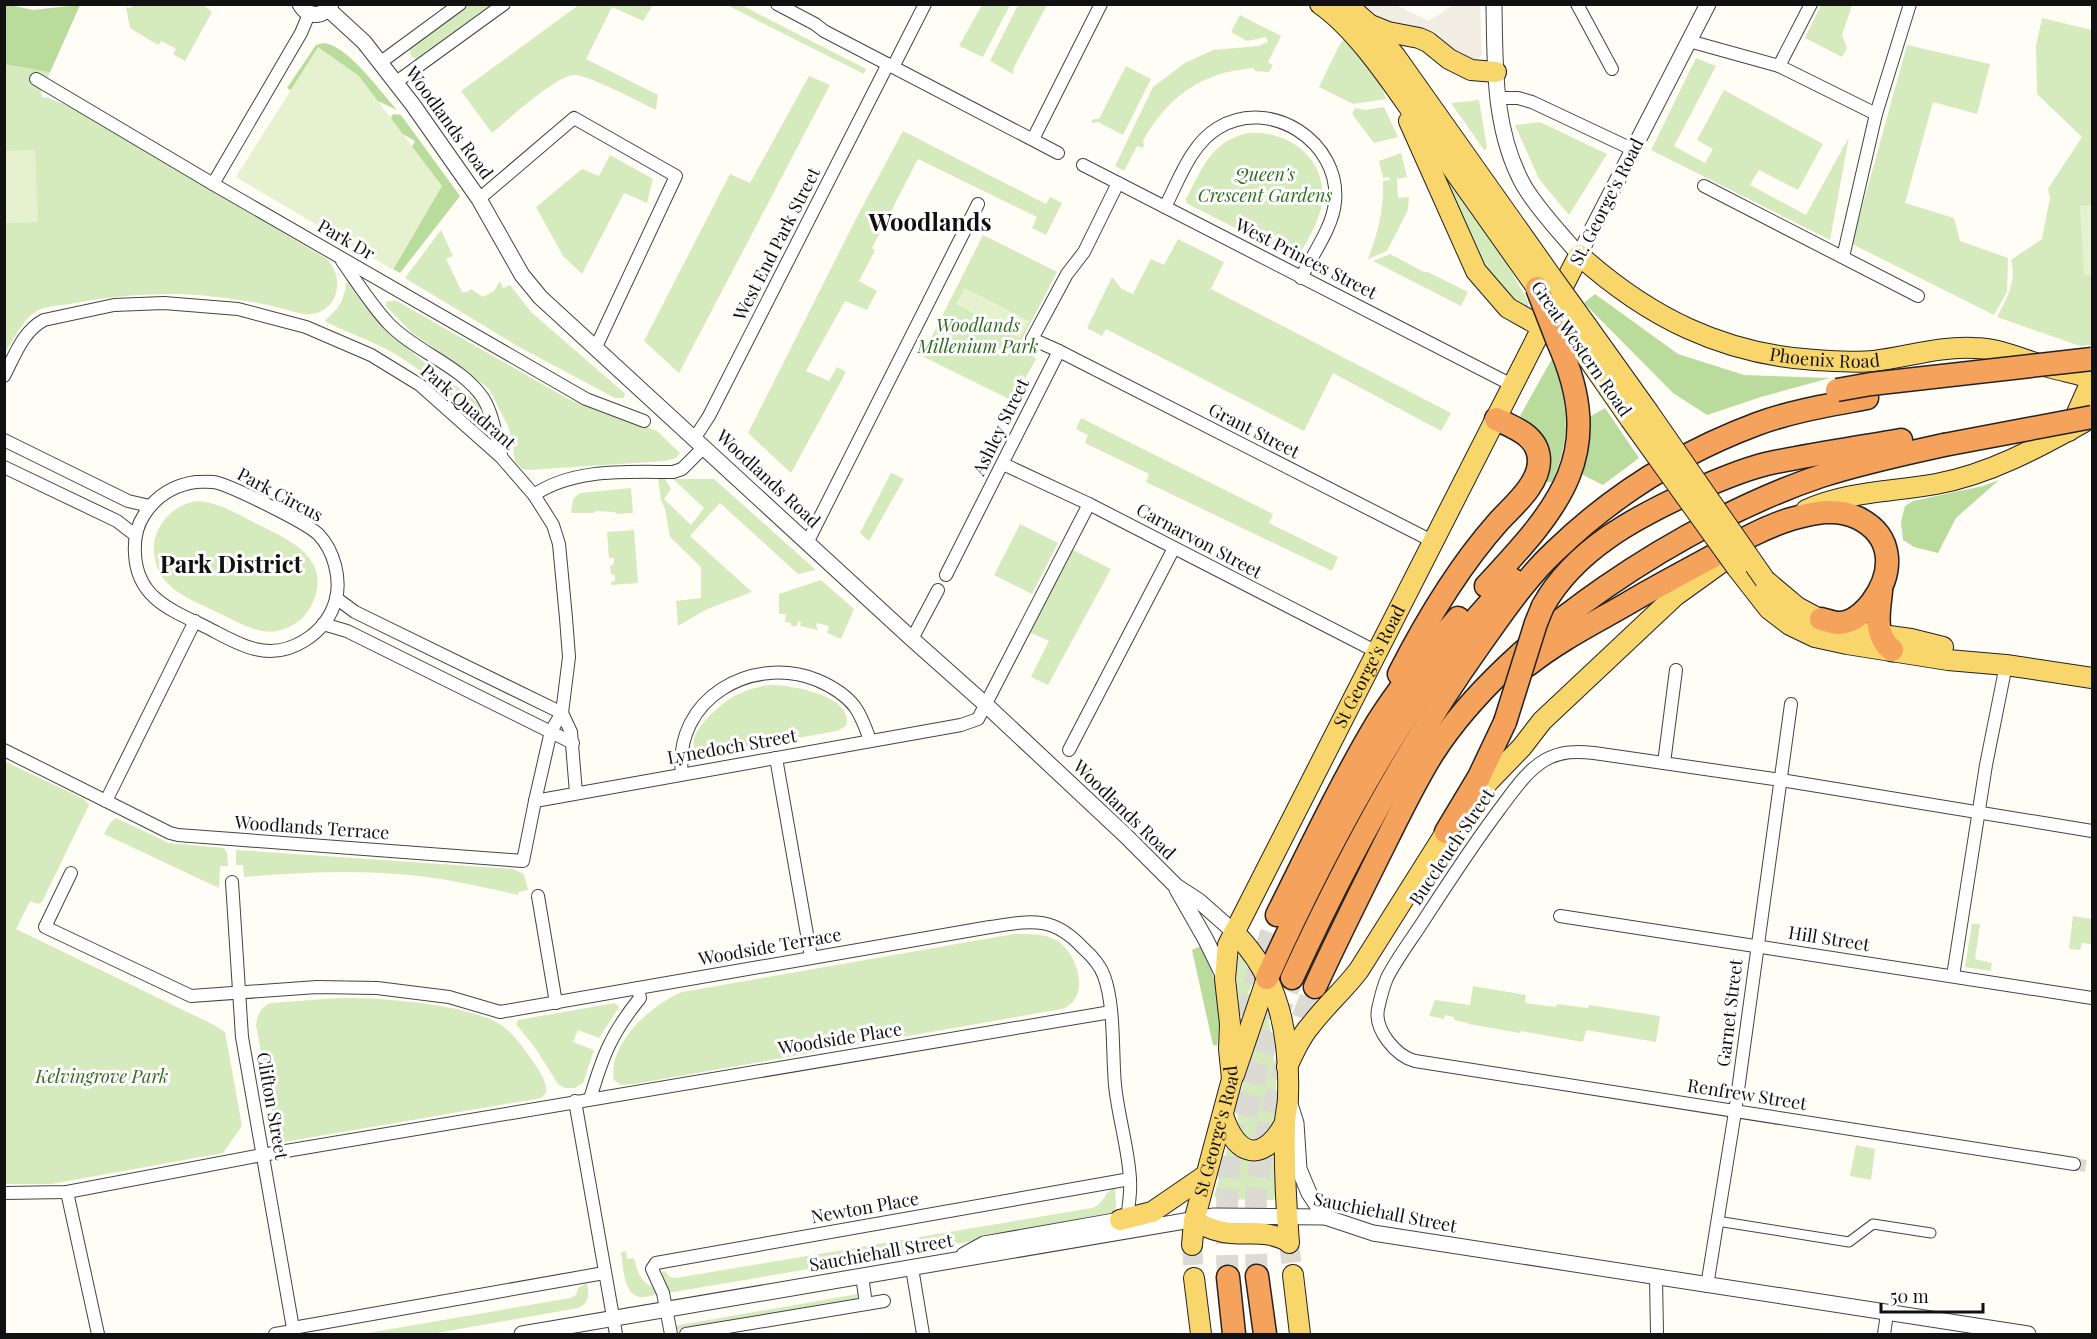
<svg xmlns="http://www.w3.org/2000/svg" width="2097" height="1339" viewBox="0 0 2097 1339" font-family="'Playfair Display',serif">
<style>
.green{fill:#d5ebbd}
.forest{fill:#b9dc9c}
.pitch{fill:#e6f2cf}
.plaza{fill:#f1ede2}
.lines{fill:none;stroke-linecap:round;stroke-linejoin:round}
.minor-tunnel{stroke:#dbdad3;stroke-width:12;stroke-dasharray:12 6;stroke-linecap:butt}
.primary-tunnel{stroke:#dbdad3;stroke-width:20;stroke-dasharray:20 10;stroke-linecap:butt}
.motorway-tunnel{stroke:#dbdad3;stroke-width:22;stroke-dasharray:22 11;stroke-linecap:butt}
.pedestrian-casing{stroke:#444;stroke-width:11}
.minor-casing{stroke:#444;stroke-width:14}
.tertiary-casing{stroke:#444;stroke-width:17}
.primary-casing{stroke:#222;stroke-width:22}
.motorway-casing{stroke:#222;stroke-width:25}
.pedestrian{stroke:#fff;stroke-width:9}
.minor{stroke:#fff;stroke-width:12}
.tertiary{stroke:#fff;stroke-width:15}
.primary{stroke:#f9d66b;stroke-width:20}
.motorway{stroke:#f5a25d;stroke-width:22}
.primary-bridge-casing{stroke:#222;stroke-width:22;stroke-linecap:butt}
.motorway-bridge-casing{stroke:#222;stroke-width:25;stroke-linecap:butt}
.primary-bridge{stroke:#f9d66b;stroke-width:20}
.motorway-bridge{stroke:#f5a25d;stroke-width:22}
.labels{text-anchor:middle;stroke-width:6;stroke-linejoin:round;paint-order:stroke}
.street-label{font-size:18px;fill:#111;stroke:#fff}
.park-label{font-size:18px;font-style:italic;fill:#2f6b1f;stroke:#fff}
.district-label{font-size:24px;font-weight:bold;fill:#111;stroke:#fff}
</style>
<rect width="100%" height="100%" fill="#fffdf5"/>
<!-- green -->
<g class="green">
<path d="M580,4l73,1 -10,16 -31,-14 -26,52 72,36 -2,15c-17,-8 -65,-34 -81,-35 -19,0 -67,45 -83,58l-31,-42z"/>
<path d="M5,5l28,5 47,-5 -39,87 1,5 2,1 2,-1 24,10 257,152c18,18 12,52 -16,55 -9,1 -19,-3 -27,-5 -15,-4 -30,-7 -45,-9 -58,-10 -111,-7 -169,4 -12,2 -29,2 -39,11 -10,10 -19,26 -26,38z"/>
<path d="M133,5h70l9,7 -27,49 -12,-7 3,-5 -14,-8 -4,4 -28,-17 -4,-21 5,1z"/>
<path d="M465,5h32l-79,54 -6,-2 -3,-9z"/>
<path d="M727,5h14l125,64 -2,5z"/>
<path d="M982,5h28l-27,52 -24,-11z"/>
<path d="M1018,5h29l-33,62 -1,7 -23,-13z"/>
<path d="M1821,5h31l-10,30 5,13 -5,9 -37,-19z"/>
<path d="M1240,15l41,21 -13,26 5,3 -4,7 -14,-1 -1,-3c-52,4 -86,28 -111,73l1,4 -1,3 -6,-2 -13,25 -9,-5 38,-79 32,-24 28,-13 45,-4 10,-4 -2,-5 -19,4 -16,-9z"/>
<path d="M2042,18l50,12v315l-12,1 -83,-29c10,-19 20,-36 14,-57l31,-21 8,-41 -2,-9 34,-52 -45,-43 -1,-48z"/>
<path d="M1346,37l32,42 8,20 -33,5 -34,-17 21,-43z"/>
<path d="M1907,45l83,19 -13,50 -44,-12 -28,101 49,15 6,23 48,17 -1,34 -13,23 -142,-71z"/>
<path d="M1696,58l20,8 -42,80 31,17 8,-14 -16,-9 27,-50 99,54 -25,46 -39,-20 -9,15 56,30 43,-78 -19,103 -179,-90z"/>
<path d="M1126,66l25,13 -28,56 -25,-13 -7,1 2,-4h6z"/>
<path d="M809,76l21,9 -151,288 -35,-32 86,-167 20,9z"/>
<path d="M1479,100l8,48 -3,2 -33,-47z"/>
<path d="M1384,107l14,30 -24,6 -22,-29 3,-6 10,2z"/>
<path d="M1540,122l67,32 -38,61 -30,-36 -24,-54z"/>
<path d="M903,131l143,73 4,-7 12,6 -16,32 -14,-7 5,-11 -119,-58 -46,89 3,2 -16,31 18,10 -10,19 -22,-9 -39,70 23,10 8,-14 9,5 -55,101 -43,-40 111,-220z"/>
<path d="M1248,133c42,-3 80,26 74,71 -3,17 -16,41 -26,55l-110,-56v-4c16,-30 25,-58 62,-66z"/>
<path d="M1401,153l6,24 -10,2 1,19 11,-1 -1,13 -21,41 -19,8c10,-26 16,-50 15,-78l7,-1 -1,-3 -6,1 -4,-17z"/>
<path d="M610,155l43,24 -6,24 -23,-10 -42,81 -19,-18 -27,-49 46,-38 17,7z"/>
<path d="M1438,160l69,104 22,39 -5,9 -44,-42z"/>
<path d="M441,230l12,26 -7,3 16,33h5l4,-3 12,8 11,-6 6,-10 3,7 7,-3 21,27 91,79 3,3 -1,4h-9l-96,-51 -114,-69z"/>
<path d="M983,235l74,37 -37,71 16,16 -23,42 -91,-45z"/>
<path d="M1178,239l46,23 -13,27 240,124 -10,18 -108,-58 -29,58 -198,-102 -4,7 -15,-8 25,-51 10,12 11,5 18,-35 13,6z"/>
<path d="M1390,254l34,18h4l40,20 -7,14 -88,-45z"/>
<path d="M347,281c32,53 86,87 134,124l7,16 -6,2c-32,-27 -63,-58 -100,-76 -18,-9 -38,-16 -56,-25l-1,-2c16,-13 18,-19 22,-39z"/>
<path d="M389,301h8l171,98 89,32 23,22 -4,5 -11,3 -137,9 -6,-1 -7,-8 -6,-33 -20,-39 -32,-25 -45,-31 -26,-27v-4z"/>
<path d="M1081,418l192,96 -4,9 69,34 -6,14 -186,-89 3,-8 -64,-31 3,-8 -12,-6z"/>
<path d="M891,473l13,6 -35,62 -9,-8z"/>
<path d="M664,477l7,12 -7,10 27,26 13,-17 -31,-29h41l102,91 -18,4 -78,-71 -30,33 62,56 -45,17 -29,17 -2,-25 25,-3v-31l-31,-30 -5,-28 -4,-9 -3,-22z"/>
<path d="M631,488l2,25 -17,1 -1,-2 -19,-1 -2,2h-23l2,-14 7,-6z"/>
<path d="M196,501c22,1 40,12 59,22 33,16 79,35 57,81 -6,14 -20,24 -35,27 -19,4 -39,-9 -56,-17 -28,-14 -64,-24 -67,-61 -1,-11 2,-21 8,-30 9,-12 19,-19 34,-22z"/>
<path d="M1020,524l38,19 -26,51 -38,-19z"/>
<path d="M634,530l4,53 -27,2v-3l4,-1v-6l-4,-1 -1,-8 4,-2v-6h-5l-2,-26z"/>
<path d="M1071,549l40,20 -63,116 -17,-8 18,-36 -20,-9z"/>
<path d="M821,580l33,29 -13,30 -14,-6 2,-7 -12,-3 -1,4 2,1v2l-18,-4 1,-4 -3,-1 -1,5h-6v-3l-6,-1 1,-8h-7v-20z"/>
<path d="M768,685c20,-1 87,10 78,41l-9,5 -129,23c-5,0 -10,0 -13,-5 -9,-15 22,-41 33,-49 12,-8 25,-12 40,-15z"/>
<path d="M4,761l80,38 5,6 -47,97 -4,2 -8,-3 -14,28 198,96 11,7 17,94 -19,27 -172,31h-46z"/>
<path d="M116,818l53,25 55,5 3,5 1,13h-8l-1,22 -115,-54 6,-11z"/>
<path d="M236,850l277,19 11,5 4,16 -10,2 1,3c-33,-7 -66,-15 -100,-19 -58,-7 -117,-4 -175,1l-1,-12h-7z"/>
<path d="M2073,916l19,3v25l-10,-1 -2,7 -11,-1z"/>
<path d="M1972,924h8l-5,35 17,4 -1,8 -26,-4z"/>
<path d="M1014,934c13,0 30,-1 42,6 22,13 36,58 6,69l-428,75 -13,1 -7,-5c-7,-36 38,-76 68,-88z"/>
<path d="M1240,955l15,24 -7,14 2,1 -3,10 -2,-1 -2,6 2,1 -1,3h-3l-4,-24 -1,-33z"/>
<path d="M1473,986l53,9 -1,8 31,4 1,-3 31,4 1,-3 71,11 -4,26 -70,-12 -3,12 -62,-11 -1,2 -52,-9v-1l-14,-3v-3l-9,-2 -1,4 -15,-3 6,-16 35,5z"/>
<path d="M339,998c38,-1 131,6 162,27 13,9 22,23 31,35 6,9 16,22 14,33l-5,5 -263,45 -22,-118c1,-9 5,-19 15,-22z"/>
<path d="M615,1003l4,4 -20,31 -21,-8 -5,12 21,8 -11,33 -8,5h-10l-7,-4 -22,-35 -20,-25 2,-4z"/>
<path d="M1264,1016l4,1c5,17 13,94 5,109 -8,16 -33,18 -35,-3 -3,-27 18,-80 26,-107z"/>
<path d="M1856,1145l19,4 -4,31 -21,-4z"/>
<path d="M1228,1146l47,6v47l-3,1 -55,-1 -3,-3z"/>
<path d="M1115,1187l1,21 -4,6 -9,5 -435,74 -7,-16 1,-5 3,-1 5,6 6,1 416,-70c12,-4 12,-16 23,-21z"/>
<path d="M626,1251l1,8 7,-1c2,8 4,17 10,23 6,6 11,7 15,13 -6,1 -14,4 -20,3 -16,-4 -16,-32 -18,-45z"/>
<path d="M587,1283c2,11 3,20 -9,25l-147,26h-69l208,-36 6,-3 2,-7z"/>
<path d="M858,1294l-2,6 -175,31 -4,-1 -3,-4z"/>
</g>
<!-- forest -->
<g class="forest">
<path d="M5,4l28,6 47,-5 -30,67 -45,-8z"/>
<path d="M324,43c23,2 57,49 73,67l-17,-8 -10,-1 -43,9 -40,-22 29,-43z"/>
<path d="M393,114l8,1 59,81 -60,77 -163,-96 3,-7 200,14c-8,-13 -21,-19 -32,-30l7,-13 -28,-16z"/>
<path d="M1595,294l83,60 66,21 86,3 -69,19 -54,18 -34,-22 -89,-90z"/>
<path d="M1553,357c14,48 20,78 -1,125h-9c8,-37 8,-43 -23,-66z"/>
<path d="M1605,408l34,50 -36,27 -26,-13 9,-53z"/>
<path d="M1999,480l-43,38 -18,35 -24,-6 -11,-7 -2,-18 4,-16 8,-5 70,-15z"/>
<path d="M1203,945c13,32 20,66 14,101l-4,-1 -21,-95z"/>
</g>
<!-- pitch -->
<g class="pitch">
<path d="M318,47l41,29 83,110 -49,84 -157,-93z"/>
<path d="M35,150l3,72 -33,1v-72z"/>
<path d="M2092,205v70h-8l-4,-69z"/>
<path d="M965,288l64,33 -9,17 -64,-34z"/>
</g>
<!-- plaza -->
<path class="plaza" d="M1361,5h35l33,16 24,-16h27l2,49 -7,9 -98,-45z"/>
<g class="lines">
<!-- minor-tunnel -->
<path class="minor-tunnel" d="M2074,1164l18,3"/>
<!-- primary-tunnel -->
<g class="primary-tunnel">
<path d="M1289,1243l4,32"/>
<path d="M1192,1245l2,33"/>
</g>
<!-- motorway-tunnel -->
<g class="motorway-tunnel">
<path d="M1247,1017l9,-39 21,-63"/>
<path d="M1246,1116l13,-52 33,-86"/>
<path d="M1257,1276c-1,-29 -3,-58 0,-87 8,-69 31,-138 58,-202"/>
<path d="M1228,1277c-4,-69 2,-135 11,-204"/>
</g>
<!-- pedestrian casing -->
<g class="pedestrian-casing">
<path id="pedestrian" d="M1717,1221l132,21 24,-18 58,9"/>
</g>
<!-- minor casing -->
<g class="minor-casing">
<g id="minor">
<path d="M777,4l38,20 9,7 234,122"/>
<path d="M1577,4l35,65"/>
<path d="M1689,41l90,25 97,48"/>
<path d="M381,62l79,-58"/>
<path d="M1779,66l32,-62"/>
<path d="M893,67l32,-63"/>
<path d="M36,79l177,105 373,215 58,22"/>
<path d="M395,83l109,-79"/>
<path d="M1498,98h20l14,4 102,48"/>
<path d="M1033,139l68,-135"/>
<path d="M1083,165l429,220"/>
<path d="M213,184l88,-151 8,-19"/>
<path d="M1704,186l214,110"/>
<path d="M479,199l95,-81 102,58 -81,173"/>
<path d="M1165,207c14,-27 26,-63 53,-79 52,-32 123,14 117,74 -2,25 -23,53 -34,76"/>
<path d="M1843,257l33,-143 34,-110"/>
<path d="M342,261c15,21 29,44 47,63 27,28 71,41 94,74 10,16 13,39 18,57"/>
<path d="M1059,351l375,191"/>
<path d="M4,376c11,-21 19,-45 40,-56l70,-15 50,-2 74,6 68,18 65,28 49,30 81,72 33,38 19,30 6,19 7,74 3,39 -7,56 -11,18 -16,70"/>
<path d="M694,439l15,-23 179,-352"/>
<path d="M4,440l124,61 22,5"/>
<path d="M1003,464l86,40 288,148"/>
<path d="M4,467l113,54 18,14"/>
<path d="M196,482c7,0 15,-1 22,1 17,5 90,40 101,52 15,16 22,43 17,64 -9,34 -46,59 -81,50 -17,-4 -33,-14 -49,-22 -35,-17 -69,-29 -71,-73 -1,-15 1,-27 9,-39 12,-19 30,-30 52,-33z"/>
<path d="M534,495c39,-27 93,-23 139,-23l9,-3 22,-22"/>
<path d="M807,543l171,-339"/>
<path d="M946,575l113,-224 -27,-12 35,-65 17,-22 34,-69"/>
<path d="M336,598l19,14 207,101"/>
<path d="M323,624l24,7 226,112"/>
<path d="M912,639l26,-49"/>
<path d="M562,713l9,19 5,61"/>
<path d="M4,750l166,83 8,2 345,26 12,-60 426,-76 17,-6 111,-215"/>
<path d="M1069,750l105,-202"/>
<path d="M776,758l35,199"/>
<path d="M1664,763l12,-93"/>
<path d="M682,774c-9,-75 70,-120 135,-94 14,6 29,15 38,27 7,10 11,22 15,33"/>
<path d="M106,801l89,-180"/>
<path d="M71,873l-26,54 146,69 126,-9 60,1 72,9 51,15 490,-85c40,-6 62,-12 92,20 9,8 18,17 22,29 11,29 8,77 11,109 3,31 14,66 15,95 1,11 -1,21 -2,32l-8,8"/>
<path d="M232,882l10,155 52,297"/>
<path d="M538,896l18,107"/>
<path d="M1560,916l532,82"/>
<path d="M1953,976l33,-211 20,-100"/>
<path d="M590,1099c13,-44 21,-65 50,-101l-2,-10"/>
<path d="M575,1101l41,233"/>
<path d="M2074,1164l-659,-103c-19,-5 -41,-31 -37,-52 2,-9 5,-22 9,-31 10,-20 25,-39 37,-58 24,-37 48,-74 75,-110 13,-17 27,-39 46,-50 16,-9 32,-9 49,-7l187,27 311,51"/>
<path d="M67,1192l31,142"/>
<path d="M4,1193l63,-1 195,-37 849,-143"/>
<path d="M912,1268l11,66"/>
<path d="M862,1276l4,28"/>
<path d="M1656,1277l1,57"/>
<path d="M1707,1286l28,-174 56,-408"/>
<path d="M293,1328l311,-55"/>
<path d="M275,1334l18,-3"/>
<path d="M671,1334l-8,-41 -11,-24 4,-6 474,-84"/>
<path d="M686,1334l198,-33"/>
<path d="M1884,1334l3,-20"/>
</g>
</g>
<!-- tertiary casing -->
<g class="tertiary-casing">
<g id="tertiary">
<path d="M300,4c8,14 23,14 31,0"/>
<path d="M1494,4c1,61 -1,127 30,182 15,25 36,46 55,69l129,-251"/>
<path d="M328,9l36,33 49,63 66,94 43,76 18,22 372,342 73,65 140,131 51,51 23,15 35,31"/>
<path d="M1177,889l29,51 19,39"/>
<path d="M1289,1101l7,22 3,46 10,24 16,24"/>
<path d="M964,1255l20,-11 136,-24"/>
<path d="M522,1334l692,-118 111,1 48,16 655,101"/>
</g>
</g>
<!-- primary casing -->
<g class="primary-casing">
<g id="primary">
<path d="M1320,4c39,27 75,84 103,123 38,54 76,107 114,161"/>
<path d="M1346,4l24,21 26,32 155,219"/>
<path d="M1373,26l15,6 31,6 9,4 21,17 22,11 25,2"/>
<path d="M1409,121l67,150 32,37 34,19"/>
<path d="M1587,326l60,84"/>
<path d="M1573,337l57,82"/>
<path d="M2069,431l23,-52"/>
<path d="M1806,510c42,-19 85,-18 130,-26 54,-10 101,-36 148,-62"/>
<path d="M1737,568l32,41 21,16 25,12 32,7 101,16 58,5 86,13"/>
<path d="M1765,580l32,27 41,22 73,10 32,8"/>
<path d="M1234,932c45,45 56,102 54,165 0,9 -3,18 -3,27 -1,39 1,80 4,119"/>
<path d="M1287,1067c7,-15 13,-30 24,-42 15,-20 33,-35 48,-55l87,-138 44,-52 32,-33 20,-26 133,-125 57,-41"/>
<path d="M1234,1075l33,-97"/>
<path d="M1223,1115c13,42 40,49 62,8"/>
<path d="M1120,1220l32,-8 54,-37"/>
<path d="M1194,1221c11,6 24,11 37,12 24,2 33,-3 57,8"/>
<path id="s1" d="M1192,1245l2,-24 38,-142 -3,-30 1,-25 -5,-45 3,-34 351,-690c69,62 143,99 236,105 19,1 40,3 59,1 33,-4 66,-15 100,-13 26,0 49,12 74,19 15,4 30,7 44,11"/>
<path d="M1293,1275l7,59"/>
<path d="M1194,1278l7,56"/>
</g>
</g>
<!-- motorway casing -->
<g class="motorway-casing">
<g id="motorway">
<path d="M1486,586c74,-80 122,-132 72,-244"/>
<path d="M1881,591c-2,21 -8,44 11,59"/>
<path d="M1543,606c32,-57 93,-89 150,-115 24,-10 48,-21 73,-27 45,-10 90,-16 135,-24"/>
<path d="M1528,665c30,-24 64,-41 97,-60 30,-18 61,-34 92,-51 23,-13 48,-27 74,-35 22,-6 45,-12 67,-1 36,18 36,54 14,84 -8,10 -19,21 -33,21 -6,0 -13,-3 -18,-4"/>
<path d="M1399,674c28,-55 59,-107 100,-153 15,-16 40,-37 40,-60 0,-25 -24,-33 -43,-42"/>
<path d="M1446,832l33,-55 26,-55"/>
<path d="M1277,915c32,-64 63,-130 100,-192 23,-37 52,-72 81,-105"/>
<path d="M1267,978c53,-118 114,-233 191,-337 16,-22 36,-42 54,-62"/>
<path d="M1292,978c54,-117 114,-230 189,-335 23,-32 45,-65 74,-92 57,-55 127,-99 202,-127 35,-13 73,-19 110,-26"/>
<path d="M1315,987c23,-50 48,-100 73,-150 14,-28 28,-57 45,-84 76,-118 256,-233 388,-277 40,-13 82,-22 123,-31"/>
<path d="M1257,1276l8,58"/>
<path d="M1228,1277l6,57"/>
</g>
</g>
<!-- pedestrian -->
<use href="#pedestrian" class="pedestrian"/>
<!-- minor -->
<use href="#minor" class="minor"/>
<!-- tertiary -->
<use href="#tertiary" class="tertiary"/>
<!-- primary -->
<use href="#primary" class="primary"/>
<!-- motorway -->
<use href="#motorway" class="motorway"/>
<!-- primary-bridge casing -->
<g class="primary-bridge-casing">
<g id="primary-bridge">
<path d="M1551,276l36,50"/>
<path d="M1548,303l25,34"/>
<path d="M1647,410l118,170"/>
<path d="M1630,419l107,149"/>
</g>
</g>
<!-- motorway-bridge casing -->
<g class="motorway-bridge-casing">
<g id="motorway-bridge">
<path d="M1537,288l21,54"/>
<path d="M1837,390l34,-6 221,-25"/>
<path d="M1944,445l148,-28"/>
<path d="M1505,722l31,-99 7,-17"/>
</g>
</g>
<!-- primary-bridge -->
<use href="#primary-bridge" class="primary-bridge"/>
<!-- motorway-bridge -->
<use href="#motorway-bridge" class="motorway-bridge"/>
</g>
<g class="labels">
<!-- street labels -->
<g class="street-label">
<text transform="translate(449 123) rotate(54)" y="6">Woodlands Road</text>
<text transform="translate(1607 202) rotate(-63)" y="6">St. George's Road</text>
<text transform="translate(346 240) rotate(30)" y="6">Park Dr</text>
<text transform="translate(777 244) rotate(-63)" y="6">West End Park Street</text>
<text transform="translate(1306 259) rotate(27)" y="6">West Princes Street</text>
<text transform="translate(1581 349) rotate(55)" y="6">Great Western Road</text>
<text dy="6" stroke="none"><textPath href="#s1" startOffset="1353">Phoenix Road</textPath></text>
<text transform="translate(468 407) rotate(41)" y="6">Park Quadrant</text>
<text transform="translate(1001 427) rotate(-64)" y="6">Ashley Street</text>
<text transform="translate(1254 431) rotate(27)" y="6">Grant Street</text>
<text transform="translate(768 479) rotate(43)" y="6">Woodlands Road</text>
<text transform="translate(280 495) rotate(28)" y="6">Park Circus</text>
<text transform="translate(1199 541) rotate(28)" y="6">Carnarvon Street</text>
<text dy="6" stroke="none"><textPath href="#s1" startOffset="618">St George's Road</textPath></text>
<text transform="translate(732 747) rotate(-10)" y="6">Lynedoch Street</text>
<text transform="translate(1124 810) rotate(44)" y="6">Woodlands Road</text>
<text transform="translate(312 828) rotate(4)" y="6">Woodlands Terrace</text>
<text transform="translate(1452 847) rotate(-56)" y="6">Buccleuch Street</text>
<text transform="translate(1829 939) rotate(9)" y="6">Hill Street</text>
<text transform="translate(770 947) rotate(-10)" y="6">Woodside Terrace</text>
<text transform="translate(1730 1013) rotate(-83)" y="6">Garnet Street</text>
<text transform="translate(840 1039) rotate(-9)" y="6">Woodside Place</text>
<text transform="translate(1747 1095) rotate(9)" y="6">Renfrew Street</text>
<text transform="translate(272 1106) rotate(80)" y="6">Clifton Street</text>
<text dy="6" stroke="none"><textPath href="#s1" startOffset="117">St George's Road</textPath></text>
<text transform="translate(865 1208) rotate(-10)" y="6">Newton Place</text>
<text transform="translate(1385 1213) rotate(11)" y="6">Sauchiehall Street</text>
<text transform="translate(881 1253) rotate(-10)" y="6">Sauchiehall Street</text>
</g>
<!-- park labels -->
<g class="park-label">
<text x="1265" y="181">Queen's<tspan x="1265" dy="21">Crescent Gardens</tspan></text>
<text x="978" y="332">Woodlands<tspan x="978" dy="21">Millenium Park</tspan></text>
<text x="102" y="1083">Kelvingrove Park</text>
</g>
<!-- district labels -->
<g class="district-label">
<text x="930" y="231">Woodlands</text>
<text x="231" y="573">Park District</text>
</g>
</g>
<!-- border -->
<rect width="2097" height="1339" fill="none" stroke="#111111" stroke-width="12"/>
<!-- scale -->
<path d="M1881 1303v9h102v-9" fill="none" stroke="#111111" stroke-width="3"/>
<text x="1890" y="1303" font-size="18" fill="#111111" stroke="#ffffff" stroke-width="4.5" paint-order="stroke">50 m</text>
</svg>
